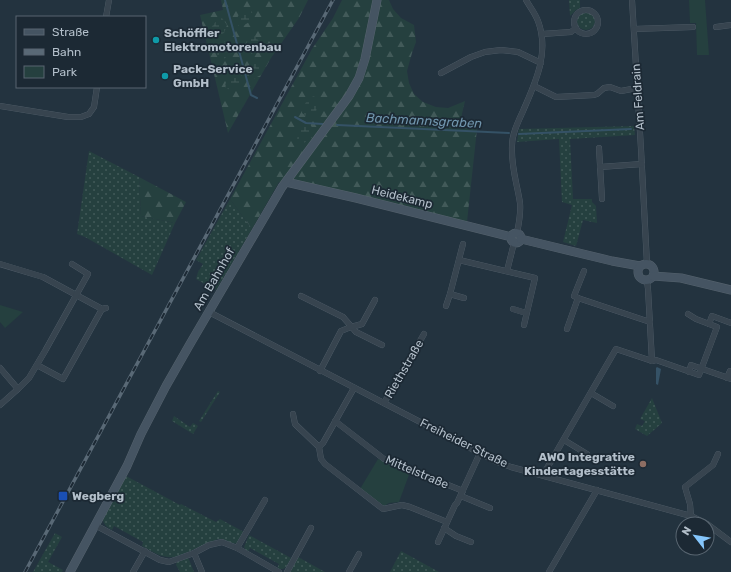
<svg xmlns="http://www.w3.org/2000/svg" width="731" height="572" viewBox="0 0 731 572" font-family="Rubik,sans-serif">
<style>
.grass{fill:url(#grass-dots)}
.forest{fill:url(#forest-firs)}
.wetland{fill:url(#wetland-marsh)}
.park{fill:#25403f}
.water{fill:#355266}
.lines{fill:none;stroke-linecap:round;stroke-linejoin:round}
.stream{stroke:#355266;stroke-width:2}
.street-casing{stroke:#55626d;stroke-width:6}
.secondary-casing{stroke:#55626d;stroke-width:9}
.street{stroke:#37444f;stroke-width:5.5}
.secondary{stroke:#455462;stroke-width:8}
.rail-casing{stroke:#596976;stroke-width:3.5}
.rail{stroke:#1c2934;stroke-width:2;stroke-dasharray:6;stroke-linecap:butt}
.culture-dot{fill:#0f9aa8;stroke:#1c2934;stroke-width:1.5}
.education-dot{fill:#8d6e63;stroke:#1c2934;stroke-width:1.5}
.transit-dot{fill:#1a4fb4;stroke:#1c2934;stroke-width:1.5}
.labels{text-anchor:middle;stroke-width:3.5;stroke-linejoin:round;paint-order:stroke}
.poi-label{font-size:12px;font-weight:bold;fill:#b3bfca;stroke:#1c2934;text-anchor:start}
.street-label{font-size:12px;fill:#b3bfca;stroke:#1c2934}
.water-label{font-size:13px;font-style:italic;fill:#7196ae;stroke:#1c2934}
</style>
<defs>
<pattern id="grass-dots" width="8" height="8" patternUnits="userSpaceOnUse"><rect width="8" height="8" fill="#25403f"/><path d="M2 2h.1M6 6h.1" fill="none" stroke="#425a59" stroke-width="1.8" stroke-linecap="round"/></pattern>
<pattern id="forest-firs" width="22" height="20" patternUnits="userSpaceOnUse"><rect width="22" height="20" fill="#25403f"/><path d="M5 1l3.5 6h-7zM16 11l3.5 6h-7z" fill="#425a59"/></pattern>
<pattern id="wetland-marsh" width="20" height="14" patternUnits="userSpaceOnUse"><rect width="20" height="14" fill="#25403f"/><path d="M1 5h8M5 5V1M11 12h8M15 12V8" fill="none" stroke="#425a59"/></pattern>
</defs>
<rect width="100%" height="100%" fill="#23333f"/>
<!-- grass -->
<g class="grass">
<path d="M569,0h11v8l-4,2 -6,6z"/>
<circle cx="586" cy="21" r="9"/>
<path d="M634,126l1,9 -65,4 3,60h19v3l4,4 1,17 -14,-3 -7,26 -13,-4 9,-37 -10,-3 -3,-63 -42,3 2,-13z"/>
<path d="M89,151l50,26 2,39 34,7 -23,52 -67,-38 -8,-3z"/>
<path d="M230,199l22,30 -36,61 -20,-11 2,-7 5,-8 -7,-4z"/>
<path d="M218,391l2,1 -19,30 -2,-1z"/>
<path d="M652,398l10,25 -15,13 -12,-7 2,-5 5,2 3,-5 -5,-2z"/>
<path d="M174,416l16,11 3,-4 5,3 -5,8 -21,-13z"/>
<path d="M126,476l54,29 1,-1 35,18 4,-3 24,13c-10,21 -11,7 -26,7l-42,18c-14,2 -22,-5 -34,-11l1,-4 -29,-16 -2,4c-5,-3 -9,-5 -9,-12z"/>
<path d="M55,533l7,4 -14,25 15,8 -1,2h-29z"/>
<path d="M249,535l42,23 -5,9 -3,2h-6l2,-5 -29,-16 -2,4 -2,-1 -2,-4z"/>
<path d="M401,551l38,21h-49z"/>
<path d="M188,557l6,15h-14l-4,-7 1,-3z"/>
<path d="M298,557l27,15h-34v-1z"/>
</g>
<!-- forest -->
<g class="forest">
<path d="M221,0h87l-9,18 -28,40 -43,75 -28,-118 23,-5z"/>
<path d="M342,0h47l4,9 8,9 13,7 2,17 -4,11 -5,18 2,12 5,11 9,8 13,5 12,1 17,-7 -6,26 18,2 -10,93 -27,-7 -2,7 -152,-37 -7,-3 -27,47 -22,-30 82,-150 21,-31z"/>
<path d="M139,177l47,25 -11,21 -34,-7z"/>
</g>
<!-- wetland -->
<g class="wetland">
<path d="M245,7h4l4,7 -2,7 -10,6 -5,-3c0,-7 5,-12 9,-17z"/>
<path d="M222,18l5,7 -3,8 -10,5 -5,-3c1,-7 6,-15 13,-17z"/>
<path d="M255,36l5,7 -3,8 -10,5 -4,-3c0,-7 5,-15 12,-17z"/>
<path d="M226,40h3l5,7 -3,7 -9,6 -5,-4c0,-6 5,-11 9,-16z"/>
<path d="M259,60l5,7 -3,8 -10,5 -4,-3c0,-7 6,-15 12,-17z"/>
<path d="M238,70l5,8 -3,7 -10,5 -5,-3c0,-6 6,-15 13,-17z"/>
<path d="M314,96l5,7 -3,8 -10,5 -4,-3c0,-7 6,-15 12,-17z"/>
<path d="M306,124h4l4,7 -2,7 -10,6 -5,-4c0,-6 5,-11 9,-16z"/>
</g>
<!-- park -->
<g class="park">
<path d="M689,0h16l4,55h-12l-1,-32h-6z"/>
<path d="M0,305l23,7 -18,16 -5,-6z"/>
<path d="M378,459l32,13 -11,30 -10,1 -5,3 -24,-17z"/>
</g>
<!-- water -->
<path class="water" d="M657,367l4,2 -3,16 -2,-1v-16z"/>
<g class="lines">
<!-- stream -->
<g class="stream">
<path d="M225,0l26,95 6,3"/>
<path d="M295,117l11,6 17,1"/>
<path d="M337,125l172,8"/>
<path d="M519,134l112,-5"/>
</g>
<!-- street casing -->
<g class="street-casing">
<g id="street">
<path d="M632,0l9,149 6,115"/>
<circle cx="586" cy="22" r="12"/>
<path d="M106,17l3,-17"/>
<path d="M716,27l15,-2"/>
<path d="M634,29l59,-2"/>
<path d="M542,34l29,-2 5,-4"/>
<path d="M441,73l30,-16 14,-5 16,-2 17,2 23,11"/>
<path d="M534,86l22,11 38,-2 3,-1 7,-6 6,-1 11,4 16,-3"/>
<path d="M0,106l68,11h13l8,-3 5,-7 3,-20"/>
<path d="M599,148l3,51"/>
<path d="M600,167l42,-3"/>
<path d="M517,233c2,-10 4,-19 3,-30 -3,-20 -9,-35 -8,-57 0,-12 6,-24 11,-35 12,-28 27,-58 15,-90 -3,-8 -8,-14 -12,-21"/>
<path d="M459,260l76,18 -11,47"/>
<path d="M0,264l43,13 59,32 4,-1"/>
<path d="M507,271l7,-28"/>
<path d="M647,281l1,8 4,72"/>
<path d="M450,294l14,4"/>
<path d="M301,296l42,21 13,15 26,13"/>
<path d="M578,298l72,24"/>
<path d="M446,306l4,-12 13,-50"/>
<path d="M513,309l13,4"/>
<path d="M209,312l288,150 14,5 180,49 16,8 24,18"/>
<path d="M709,324l3,-8 19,7"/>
<path d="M567,329l11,-31 -4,-2 10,-25"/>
<path d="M37,365l26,14 39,-70"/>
<path d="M0,368l18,21"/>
<path d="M320,371l21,-40 10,-4 11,-3 13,-24"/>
<path d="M689,372l2,-7 40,14"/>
<path d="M727,378l3,-7 1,1"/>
<path d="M354,388l-31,55 -4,4 2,12 4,5 58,45 19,-4 8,2 37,15"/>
<path d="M591,393l22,13"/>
<path d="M384,403l40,-69"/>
<path d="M0,405l18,-16 11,-11 16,-27 43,-77 -16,-10"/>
<path d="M293,414l2,10 24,23"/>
<path d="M335,421l49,38 79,32"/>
<path d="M564,440l23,14"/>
<path d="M543,475l73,-126 36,12 4,-1 43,15 18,-48 -21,-8 -8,-5"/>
<path d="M461,496l29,12"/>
<path d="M691,516l-1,-12 -5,-17 28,-22 5,-11"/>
<path d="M95,525l65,35 9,2 25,-9 15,-8 13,-3 15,6 42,24"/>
<path d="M444,528l12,8 15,6"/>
<path d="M438,542l17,-37 2,-2 23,-50"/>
<path d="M237,548l28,-48"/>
<path d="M194,553l8,19"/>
<path d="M133,572l12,-21"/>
<path d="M287,572l24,-44"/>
<path d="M349,572l10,-18"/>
<path d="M549,572l48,-82"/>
</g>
</g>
<!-- secondary casing -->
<g class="secondary-casing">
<g id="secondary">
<path d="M286,182l70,16 155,39"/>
<circle cx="516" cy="238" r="5"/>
<path d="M521,239l91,22 28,5"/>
<circle cx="646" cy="272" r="8"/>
<path d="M653,276l28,2 50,12"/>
<path d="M70,572l57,-106 14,-32 25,-48 24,-42 92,-157 67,-91 10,-18 6,-19 12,-59"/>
</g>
</g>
<!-- street -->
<use href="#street" class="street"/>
<!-- secondary -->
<use href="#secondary" class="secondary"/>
<!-- rail casing -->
<g class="rail-casing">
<path id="rail" d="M25,572l308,-572"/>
</g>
<!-- rail -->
<use href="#rail" class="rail"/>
</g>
<!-- markers -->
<g class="culture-dot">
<circle cx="156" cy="40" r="4"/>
<circle cx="165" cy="76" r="4"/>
</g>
<circle class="education-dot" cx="643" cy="464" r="4"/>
<rect class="transit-dot" x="58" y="491" width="10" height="10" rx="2"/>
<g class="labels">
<!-- poi labels -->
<g class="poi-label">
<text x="164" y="37">Schöffler<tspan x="164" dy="14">Elektromotorenbau</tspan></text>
<text x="173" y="73">Pack-Service<tspan x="173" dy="14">GmbH</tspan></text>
<text x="635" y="461" text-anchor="end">AWO Integrative<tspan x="635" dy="14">Kindertagesstätte</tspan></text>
<text x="72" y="500">Wegberg</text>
</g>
<!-- street labels -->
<g class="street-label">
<text transform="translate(638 97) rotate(-94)" y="4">Am Feldrain</text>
<text transform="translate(402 197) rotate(14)" y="4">Heidekamp</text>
<text transform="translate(214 279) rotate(-60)" y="4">Am Bahnhof</text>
<text transform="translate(404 369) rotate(-60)" y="4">Riethstraße</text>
<text transform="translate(464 443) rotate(26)" y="4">Freiheider Straße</text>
<text transform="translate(417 472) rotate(23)" y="4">Mittelstraße</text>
</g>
<!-- water labels -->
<g class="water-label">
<text transform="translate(424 120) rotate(3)" y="5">Bachmannsgraben</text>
</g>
</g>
<!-- legend -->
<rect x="16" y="16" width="130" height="72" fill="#1c2934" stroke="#586570"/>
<rect x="24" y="29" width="20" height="6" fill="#455462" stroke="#586570"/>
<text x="52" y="36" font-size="12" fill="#b3bfca">Straße</text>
<rect x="24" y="49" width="20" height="6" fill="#596976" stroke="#586570"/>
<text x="52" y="56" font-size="12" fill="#b3bfca">Bahn</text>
<rect x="24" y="66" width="20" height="12" fill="#25403f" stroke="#586570"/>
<text x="52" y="76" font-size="12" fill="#b3bfca">Park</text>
<!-- north arrow -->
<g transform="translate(695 536) rotate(301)"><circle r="19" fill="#1c2934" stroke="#586570"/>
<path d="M0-3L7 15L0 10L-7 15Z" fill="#85c6fc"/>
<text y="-6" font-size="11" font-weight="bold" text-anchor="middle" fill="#b3bfca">N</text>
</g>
</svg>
